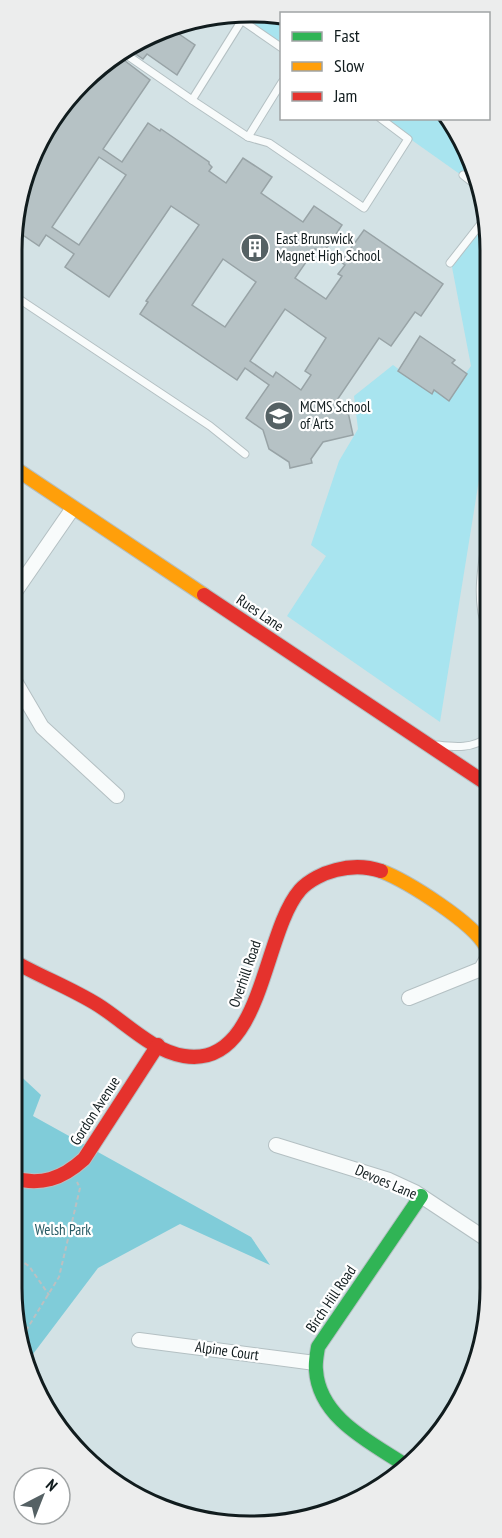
<svg xmlns="http://www.w3.org/2000/svg" width="502" height="1538" viewBox="0 0 502 1538" font-family="'PT Sans Narrow',sans-serif">
<style>
.green{fill:#a8e4ef}
.forest{fill:#80ccd9}
.building{fill:#b6c2c5;stroke:#98a3a6;stroke-width:1.5;fill-rule:evenodd}
.lines{fill:none;stroke-linecap:round;stroke-linejoin:round}
.lane-casing{stroke:#b4c0c3;stroke-width:9}
.street-casing{stroke:#b4c0c3;stroke-width:16}
.fast-casing{stroke:#b4c0c3;stroke-width:16}
.slow-casing{stroke:#b4c0c3;stroke-width:16}
.jam-casing{stroke:#b4c0c3;stroke-width:16}
.path{stroke:#bbc0c2;stroke-width:2;stroke-dasharray:4.5 3;stroke-linecap:butt}
.lane{stroke:#f8fbfb;stroke-width:7}
.street{stroke:#f8fbfb;stroke-width:14}
.fast{stroke:#30b455;stroke-width:14}
.slow{stroke:#ff9f0a;stroke-width:14}
.jam{stroke:#e5322d;stroke-width:14}
.labels{text-anchor:middle;stroke-width:4.5;stroke-linejoin:round;paint-order:stroke}
.poi-label{font-size:15px;fill:#111c1e;stroke:#fff;text-anchor:start}
.street-label{font-size:15px;fill:#111c1e;stroke:#fff}
.park-label{font-size:15px;fill:#2a5d66;stroke:#fff}
.rim{fill:none;stroke:#111c1e;stroke-width:3}
</style>
<rect width="100%" height="100%" fill="#d3e2e5"/>
<!-- green -->
<g class="green">
<path d="M237,17h44v31z"/>
<path d="M382,119h65l18,27 13,41z"/>
<path d="M484,205l4,14 -1,211 -47,292 -153,-106 39,-60 -15,-11 28,-84 19,-32 -4,-33 39,-31 38,28 3,-4 14,9 23,-32 -19,-99 31,-46z"/>
</g>
<!-- forest -->
<path class="forest" d="M13,1069l28,26 -8,21 218,121 19,28 -90,-41 -82,44 -71,94 -15,-75z"/>
<!-- building -->
<g class="building">
<path d="M173,30l22,15 -18,30 -30,-21 -4,5 -16,-11z"/>
<path d="M116,54l34,26 -47,69 19,13 26,-39 12,8 1,-2 48,33v2l3,3 -3,4 17,12 17,-25 29,19 -11,16 42,29 11,-16 28,19 -19,29 -8,-5 -20,29 31,21 16,-23 -4,-2 7,-9 -4,-3 23,-32 79,54 -22,32 -6,-4 -24,34 -12,-8 -44,65 13,9 5,23 -30,7 -12,17 1,4 -22,5 -1,-6 -20,-13 -6,-19 -17,-12 23,-33 -24,-17 -8,12 -97,-66 8,-12 -2,-1 53,-76 -28,-19 -62,91 -44,-30 9,-13 -28,-19 -7,11 -22,-15v-27l35,-86zM99,157l27,18 -47,70 -27,-18zM223,259l33,23 -31,45 -33,-22zM285,309l41,29 -21,33 6,4 -10,15 -25,-18 -3,5 -23,-16z"/>
<path d="M420,336l35,24 -3,3 15,11 -18,27 -15,-11 -2,4 -34,-23z"/>
</g>
<g class="lines">
<!-- lane casing -->
<g class="lane-casing">
<g id="lane">
<path d="M237,17l45,31"/>
<path d="M242,20l-50,80 56,37 34,-55"/>
<path d="M121,51l71,49"/>
<path d="M248,137l21,6 95,65 44,-69 -28,-21"/>
<path d="M463,175l15,12"/>
<path d="M450,263l33,-42 1,-16"/>
<path d="M16,297l194,129 35,28"/>
<path d="M487,631c-13,-33 -4,-68 0,-102"/>
<path d="M438,745c16,2 36,4 49,-8"/>
</g>
</g>
<!-- street casing -->
<g class="street-casing">
<g id="street">
<path d="M15,592l58,-84"/>
<path d="M15,681l27,46 75,69"/>
<path d="M409,998l72,-29 5,-9"/>
<path d="M276,1145l113,35 26,12 71,47"/>
<path d="M139,1340l176,23"/>
</g>
</g>
<!-- fast casing -->
<g class="fast-casing">
<path id="fast" d="M405,1465c-35,-23 -86,-47 -89,-95 -1,-7 1,-16 2,-23l103,-151"/>
</g>
<!-- slow casing -->
<g class="slow-casing">
<g id="slow">
<path d="M16,469l188,126"/>
<path d="M381,871c26,10 93,52 105,76"/>
</g>
</g>
<!-- jam casing -->
<g class="jam-casing">
<g id="jam">
<path d="M204,595l283,189"/>
<path d="M13,961c28,16 58,27 85,44 27,17 54,46 86,51 79,13 78,-122 116,-166 9,-10 24,-17 36,-20 15,-4 30,-4 45,1"/>
<path d="M12,1178c29,8 50,1 72,-19l74,-114"/>
</g>
</g>
<!-- path -->
<g class="path">
<path d="M12,1255l17,11 20,29"/>
<path d="M22,1337l37,-60 21,-89 -3,-6"/>
</g>
<!-- lane -->
<use href="#lane" class="lane"/>
<!-- street -->
<use href="#street" class="street"/>
<!-- fast -->
<use href="#fast" class="fast"/>
<!-- slow -->
<use href="#slow" class="slow"/>
<!-- jam -->
<use href="#jam" class="jam"/>
</g>
<!-- icons -->
<defs>
<g id="building-disc" transform="scale(1.5)"><circle r="9.5" fill="#556164" stroke="#fff"/><path d="M-4-6H4V6H1V3H-1V6H-4ZM-2.5-4.3h1.7v1.8h-1.7ZM.8-4.3h1.7v1.8H.8ZM-2.5-1h1.7V.8h-1.7ZM.8-1h1.7V.8H.8Z" fill="#fff"/></g>
<g id="school-disc" transform="scale(1.5)"><circle r="9.5" fill="#556164" stroke="#fff"/><path d="M0-5L7-2L0 1L-7-2ZM-4 1L0 2.5L4 1V4Q0 6-4 4Z" fill="#fff"/></g>
</defs>
<g fill-rule="evenodd">
<use href="#building-disc" x="255" y="248"/>
<use href="#school-disc" x="279" y="416"/>
</g>
<g class="labels">
<!-- poi labels -->
<g class="poi-label">
<text x="276" y="244">East Brunswick<tspan x="276" dy="17">Magnet High School</tspan></text>
<text x="300" y="412">MCMS School<tspan x="300" dy="17">of Arts</tspan></text>
</g>
<!-- street labels -->
<g class="street-label">
<text transform="translate(260 613) rotate(34)" y="5">Rues Lane</text>
<text transform="translate(245 974) rotate(-71)" y="5">Overhill Road</text>
<text transform="translate(95 1111) rotate(-57)" y="5">Gordon Avenue</text>
<text transform="translate(386 1182) rotate(23)" y="5">Devoes Lane</text>
<text transform="translate(331 1299) rotate(-56)" y="5">Birch Hill Road</text>
<text transform="translate(227 1351) rotate(8)" y="5">Alpine Court</text>
</g>
<!-- park labels -->
<g class="park-label">
<text x="63" y="1235">Welsh Park</text>
</g>
</g>
<!-- crop -->
<path d="M0 0H502V1538H0ZM250 22H252A228 228 0 0 1 480 250V1288A228 228 0 0 1 252 1516H250A228 228 0 0 1 22 1288V250A228 228 0 0 1 250 22Z" fill="#eceded" fill-rule="evenodd"/>
<path class="rim" d="M250 22H252A228 228 0 0 1 480 250V1288A228 228 0 0 1 252 1516H250A228 228 0 0 1 22 1288V250A228 228 0 0 1 250 22Z"/>
<!-- legend -->
<rect x="280" y="12" width="210" height="108" fill="#ffffff" stroke="#a0a4a5" stroke-width="1.5"/>
<rect x="292" y="32" width="30" height="9" fill="#30b455" stroke="#a0a4a5" stroke-width="1.5"/>
<text x="334" y="42" font-size="18" fill="#111c1e">Fast</text>
<rect x="292" y="62" width="30" height="9" fill="#ff9f0a" stroke="#a0a4a5" stroke-width="1.5"/>
<text x="334" y="72" font-size="18" fill="#111c1e">Slow</text>
<rect x="292" y="92" width="30" height="9" fill="#e5322d" stroke="#a0a4a5" stroke-width="1.5"/>
<text x="334" y="102" font-size="18" fill="#111c1e">Jam</text>
<!-- north arrow -->
<g transform="translate(42 1496) rotate(42)"><circle r="28" fill="#ffffff" stroke="#a0a4a5" stroke-width="1.5"/>
<path d="M0-4.5L10 22L0 15L-10 22Z" fill="#556164"/>
<text y="-9" font-size="16" font-weight="bold" text-anchor="middle" fill="#111c1e">N</text>
</g>
</svg>
